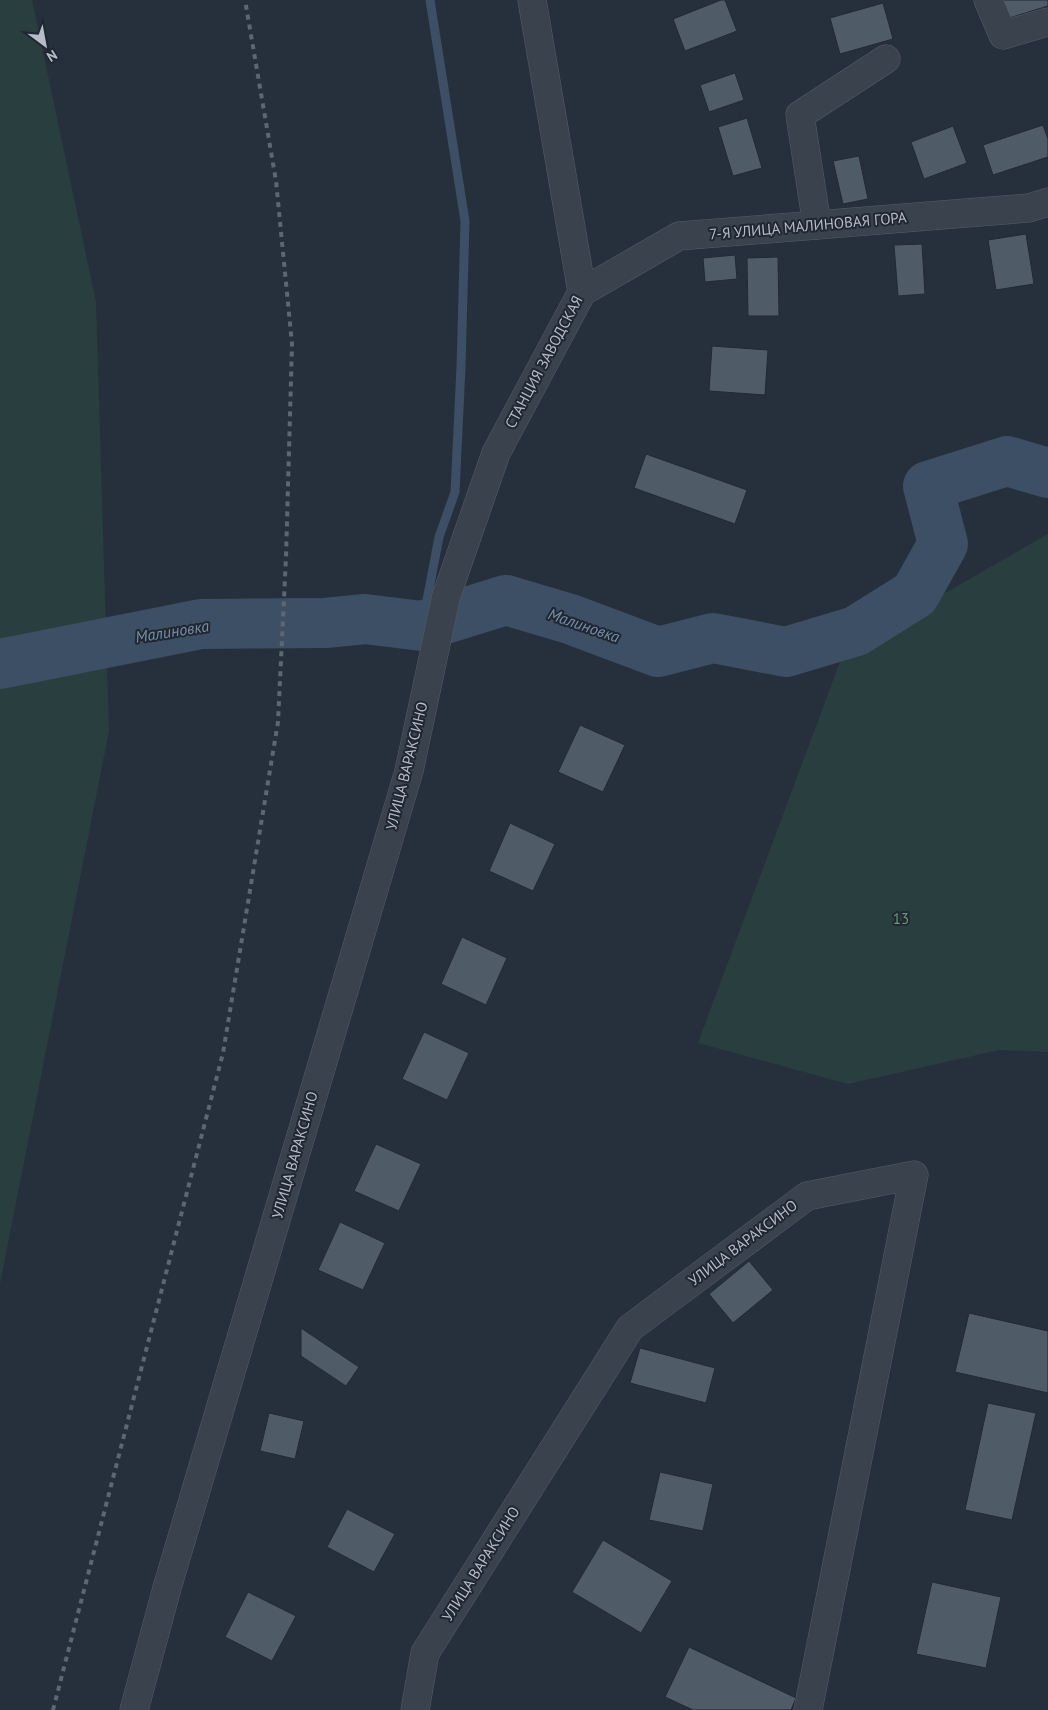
<svg xmlns="http://www.w3.org/2000/svg" width="1048" height="1710" viewBox="0 0 1048 1710" font-family="'PT Sans',sans-serif">
<style>
.green{fill:#293e3f}
.lines{fill:none;stroke-linecap:round;stroke-linejoin:round}
.stream{stroke:#3d4f64;stroke-width:9}
.river{stroke:#3d4f64;stroke-width:50}
.building{fill:#4f5b67;stroke:#212934}
.minor-casing{stroke:#555d68;stroke-width:29}
.minor{stroke:#3a424d;stroke-width:28}
.rail{stroke:#5c6773;stroke-width:4;stroke-dasharray:5 5;stroke-linecap:butt}
.labels{text-anchor:middle;stroke-width:4;stroke-linejoin:round;paint-order:stroke}
.street-label{font-size:15px;fill:#b6bdc8;stroke:#1f2732}
.park-label{font-size:15px;fill:#6f9776;stroke:#1f2732}
.water-label{font-size:16px;font-style:italic;fill:#788fa9;stroke:#1f2732}
</style>
<rect width="100%" height="100%" fill="#26303c"/>
<!-- green -->
<g class="green">
<path d="M0,0h32l64,302 13,429 -109,553z"/>
<path d="M1048,534v518l-49,-2 -151,34 -150,-41 146,-392z"/>
</g>
<g class="lines">
<!-- stream -->
<path class="stream" d="M422,626l17,-89 16,-45 6,-125 4,-146 -35,-221"/>
<!-- river -->
<path class="river" d="M0,664l201,-40 124,-1 40,-4 57,7 84,-26 64,19 88,33 55,-14 73,14 70,-21 59,-37 28,-50 -15,-58 79,-25 41,12"/>
</g>
<!-- building -->
<g class="building">
<path d="M721,0h4l12,31 -52,20 -12,-32z"/>
<path d="M1000,0h48v6l-42,13z"/>
<path d="M883,3l10,36 -53,15 -10,-36z"/>
<path d="M735,73l9,27 -35,12 -9,-27z"/>
<path d="M747,118l15,50 -29,8 -15,-49z"/>
<path d="M1043,125l5,14v18l-55,18 -10,-30z"/>
<path d="M953,126l14,37 -43,16 -13,-37z"/>
<path d="M859,156l9,43 -25,5 -10,-43z"/>
<path d="M1026,234l8,50 -38,6 -8,-50z"/>
<path d="M922,244l3,50 -27,2 -4,-51z"/>
<path d="M735,255l2,24 -32,3 -2,-24z"/>
<path d="M778,257l1,59h-31l-1,-58z"/>
<path d="M712,346l56,4 -3,45 -56,-4z"/>
<path d="M646,454l101,36 -12,34 -101,-36z"/>
<path d="M580,725l45,20 -22,47 -45,-20z"/>
<path d="M510,823l45,21 -22,47 -44,-20z"/>
<path d="M462,937l45,21 -21,47 -45,-21z"/>
<path d="M424,1032l45,21 -22,47 -45,-21z"/>
<path d="M376,1144l45,20 -22,47 -45,-20z"/>
<path d="M340,1222l45,21 -22,47 -45,-20z"/>
<path d="M749,1261l24,29 -40,33 -24,-29z"/>
<path d="M969,1313l79,18v62l-93,-21z"/>
<path d="M301,1328l58,39 -13,19 -45,-30z"/>
<path d="M640,1348l75,20 -9,35 -76,-20z"/>
<path d="M988,1403l48,10 -24,107 -47,-10z"/>
<path d="M269,1413l35,8 -9,38 -35,-8z"/>
<path d="M660,1472l53,12 -10,47 -54,-11z"/>
<path d="M347,1509l48,25 -21,38 -47,-25z"/>
<path d="M603,1540l69,41 -31,52 -69,-41z"/>
<path d="M932,1582l69,15 -15,71 -70,-14z"/>
<path d="M248,1592l48,24 -24,45 -47,-24z"/>
<path d="M689,1647l107,51 -5,12h-98l-28,-13z"/>
</g>
<g class="lines">
<!-- minor casing -->
<g class="minor-casing">
<g id="minor">
<path d="M988,0l15,35 45,-13"/>
<path d="M817,225l-17,-110 86,-56"/>
<path d="M582,292l97,-56 350,-28 19,-6"/>
<path d="M134,1710l33,-122 242,-817 37,-174 50,-144 86,-161 -50,-292"/>
<path d="M415,1710l10,-57 205,-325 177,-132 107,-21 -106,535"/>
</g>
</g>
<!-- minor -->
<use href="#minor" class="minor"/>
<!-- rail -->
<path class="rail" d="M53,1710l170,-657 55,-331 8,-165 6,-213 -16,-163 -31,-181"/>
</g>
<g class="labels">
<!-- street labels -->
<g class="street-label">
<text transform="translate(808 226) rotate(-5)" y="5">7-Я УЛИЦА МАЛИНОВАЯ ГОРА</text>
<text transform="translate(544 362) rotate(-62)" y="5">СТАНЦИЯ ЗАВОДСКАЯ</text>
<text transform="translate(407 766) rotate(-76)" y="5">УЛИЦА ВАРАКСИНО</text>
<text transform="translate(295 1155) rotate(-74)" y="5">УЛИЦА ВАРАКСИНО</text>
<text transform="translate(743 1243) rotate(-37)" y="5">УЛИЦА ВАРАКСИНО</text>
<text transform="translate(481 1564) rotate(-58)" y="5">УЛИЦА ВАРАКСИНО</text>
</g>
<!-- park labels -->
<g class="park-label">
<text x="901" y="924">13</text>
</g>
<!-- water labels -->
<g class="water-label">
<text transform="translate(584 625) rotate(19)" y="6">Малиновка</text>
<text transform="translate(172 631) rotate(-9)" y="6">Малиновка</text>
</g>
</g>
<!-- north arrow -->
<g transform="translate(45 45) rotate(148)" stroke="#1f2732" stroke-width="4" paint-order="stroke">
<path d="M0-4L9 19L0 12L-9 19Z" fill="#b6bdc8"/>
<text y="-8" font-size="14" font-weight="bold" text-anchor="middle" fill="#b6bdc8">N</text>
</g>
</svg>
